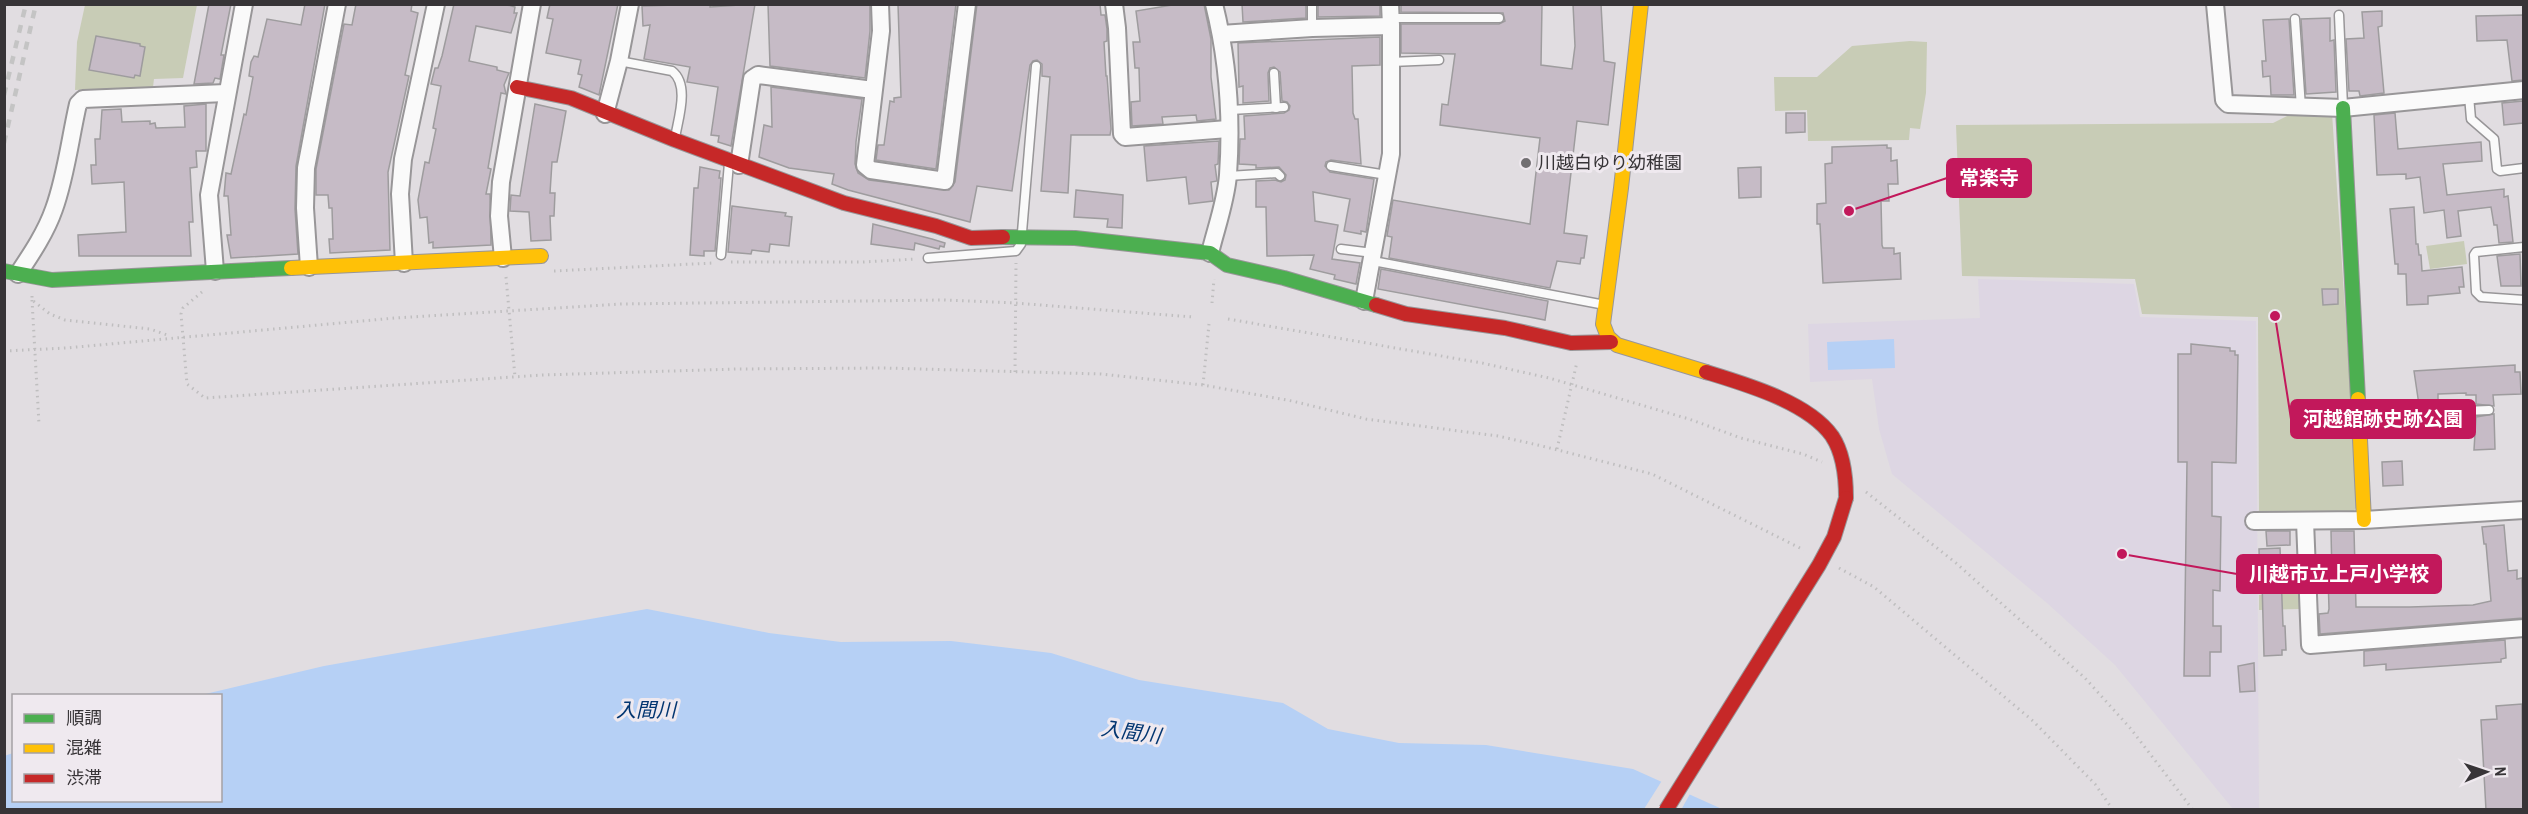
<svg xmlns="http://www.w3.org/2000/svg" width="2528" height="814" viewBox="0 0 2528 814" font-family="'Archivo Narrow','Noto Sans JP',sans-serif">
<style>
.education{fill:#ddd6e3}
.green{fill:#c8ccb6}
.water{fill:#b6d0f5}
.pier{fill:#e1dde1}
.building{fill:#c6bbc6;stroke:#9e9c9e;stroke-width:1.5}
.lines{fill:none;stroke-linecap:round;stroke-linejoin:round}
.lane-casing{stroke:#989698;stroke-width:11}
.street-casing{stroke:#989698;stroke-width:20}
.fast-casing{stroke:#989698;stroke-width:16}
.slow-casing{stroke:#989698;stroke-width:16}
.jam-casing{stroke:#989698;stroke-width:16}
.path{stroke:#bfbebf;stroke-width:3;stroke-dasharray:1.5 4.5;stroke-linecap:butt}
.lane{stroke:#fafafa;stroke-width:8}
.street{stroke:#fafafa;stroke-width:16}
.fast{stroke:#4caf50;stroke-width:14}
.slow{stroke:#ffc107;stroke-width:14}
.jam{stroke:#c62828;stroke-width:14}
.rail{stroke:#c4c4c4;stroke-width:4.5;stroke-dasharray:8 8;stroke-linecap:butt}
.jam-bridge-casing{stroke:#989698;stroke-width:16;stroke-linecap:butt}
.jam-bridge{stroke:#c62828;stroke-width:14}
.poi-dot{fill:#726f72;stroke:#efe9ef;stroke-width:2}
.labels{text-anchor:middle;stroke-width:6;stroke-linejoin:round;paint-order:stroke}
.poi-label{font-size:18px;fill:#373437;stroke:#efe9ef;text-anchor:start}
.water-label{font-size:20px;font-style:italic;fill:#033671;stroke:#efe9ef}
.leader{fill:none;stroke:#c2185b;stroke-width:2}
.callout-dot{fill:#c2185b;stroke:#efe9ef;stroke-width:2}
.callout{fill:#c2185b;stroke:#c2185b;stroke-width:2}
.callout-label{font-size:20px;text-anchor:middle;font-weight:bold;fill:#fff}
</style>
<rect width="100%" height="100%" fill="#e1dde1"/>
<!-- education -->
<path class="education" d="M1978,279l156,5 6,33 116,4 3,488h-26l-118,-144 -68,-62 -155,-129 -13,-45 -7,-50 -62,3 -2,-58 172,-6z"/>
<!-- green -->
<g class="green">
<path d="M85,5h112l-14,73 -29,1 -1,8 -78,3 2,-48z"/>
<path d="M1910,41l17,1 -1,51 -6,36 -10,-1 -1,12 -101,1 -1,-31 -32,1 -1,-34h43l35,-31z"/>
<path d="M2332,113l26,392 -7,10 -92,-2 -1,-196 -116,-3 -7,-35 -173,-3 -6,-151 317,-2 14,-7z"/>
<path d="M2464,241l3,23 -37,5 -4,-23z"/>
<path d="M2299,593l1,16 -41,1v-15z"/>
</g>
<!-- water -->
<g class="water">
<path d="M1894,339l1,29 -67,2 -1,-28z"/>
<path d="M647,609l122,24 72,9 110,-1 100,12 88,27 144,23 45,26 71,14 87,2 147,24 89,40 -1717,1 -1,-54 9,-3 1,47h206v-104l-19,-1 123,-29z"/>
</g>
<!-- pier -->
<path class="pier" d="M1663,779l28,13 -10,18 -37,-1z"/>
<!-- building -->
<g class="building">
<path d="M209,4h22l-10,51h3l-4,24 -5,-1 -2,5 -19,1z"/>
<path d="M305,4h20l-29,162 -1,43 3,45 -67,4 -4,-23h4l-3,-39h-4l2,-23 5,1 13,-60 2,1 7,-38 -4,-1 2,-14 3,-6 4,1 9,-38 34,6z"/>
<path d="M356,4h56l-1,7 7,2 -13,62 4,1 -21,96 2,78 -60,3 -1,-14h4l-1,-31h-3l-1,-13h-12v-26l28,-145 8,1z"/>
<path d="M454,4h50l11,3 -1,6h3l-6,20 -35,-7 -7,35 28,6v3l12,3 -5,12 2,9 -5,-1 -13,75 3,1 -5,25h4l1,51 -58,3v-6l-4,1 -2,-26 -7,1 -2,-18 7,-38 4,1 7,-34 -3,-1 8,-42 -10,-2 4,-16h3l4,-12z"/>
<path d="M550,4h68l-19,91 -20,-8 3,-12 -4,-1 3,-14 -35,-7 7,-34 -6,-1z"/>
<path d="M710,4v3l45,-3 -24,142 -13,-4 1,-6 -8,-1 7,-48 -31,-5 3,-15 -46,-8 6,-34 -7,1 -1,-20z"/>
<path d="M768,4h102v27l-5,47 -95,-12z"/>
<path d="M898,4h58l-20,165 -60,-9 2,-15h6l6,-44 4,1v-4l7,-1z"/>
<path d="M977,4h123l1,11h4l2,14v12l-3,1 2,34h1l4,53 -1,6h-39l-3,58 -27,-2 9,-114 -8,-1v-12l-5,-4 -4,1 -3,4 -18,126 -35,-5 -7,36 -122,-32 -16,-6 2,-10 -45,-6 -30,-11 5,-32 8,2 -1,-40 91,12 -6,43 -1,22 3,9 11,7 80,10 6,-8z"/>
<path d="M1178,4h26l7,35v38l5,42 -19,2 -1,-6 -34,2 1,7 -31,2 -1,-24 9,-1 -1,-33h-4l-2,-26h7l-4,-31z"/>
<path d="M1242,4h64v14l-63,4z"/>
<path d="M1318,4h62v12l-62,1z"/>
<path d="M1401,4h141l-1,61 31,4 3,-23 -2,-42h28l3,57 11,2 -7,62 -31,-4 -13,112 23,3 -3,22h-3l-1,6 -23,-3 -7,27 -161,-30 3,-21 -5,-1 6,-36 137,24 10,-86 -100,-13 2,-21 6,1 7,-51 -54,-1v-29h98l6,-3 -2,-8 -102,-1z"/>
<path d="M2382,11v15l-4,1 6,66 -24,3 -1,-5h-10l-3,-52 18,-1 -2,-26z"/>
<path d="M2523,15v65l-11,1 -5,-41 -30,1 -1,-25z"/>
<path d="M2330,18v23l4,-1 2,52 -30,2 -5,-75z"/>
<path d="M2289,19l5,76h-23l-1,-19 -7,1 -1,-16h4l-3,-41z"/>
<path d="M96,36l44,8v2l5,1 -5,29 -5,-1 -1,3 -45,-8z"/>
<path d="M1380,37v28l-28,1 1,47 2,6h3l3,45 -30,-4 -5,2 -1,4 5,6 44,7 -8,53 -5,-1v3l-17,-3 6,-32 -37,-7 2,29 23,4 -6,34 28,4 -4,21 -22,-5 1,-4 -25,-6 4,-14 -47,1 -1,-49h-10v-26l19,-1 6,2 4,-2 1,-5 -7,-8 -23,1v-3l-17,-1 1,-25h5l-1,-23 40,-3 5,-3 1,-4 -3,-4 -5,-1 -2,-29 -6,-5 -4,1 -2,5 1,28 -26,2v-17l-4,1 -1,-44z"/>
<path d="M2523,101v22l-19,2 -2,-22z"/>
<path d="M206,104v47h-10l1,16 -7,1 3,54h-4l2,34h-112l-1,-21 48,-3 -2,-50 -32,2 -1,-19h5l-1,-26h5l2,-29 19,-1 1,13 28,-1v3l5,-1 1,5 29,-1 -1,-21z"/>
<path d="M535,104l31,7 -9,51h-5l-2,31h5l-1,23h-4l1,24 -20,1 -2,-29 -19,-1 1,-16 9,1z"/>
<path d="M1786,113h19v19l-19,1z"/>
<path d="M2395,113l3,36 83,-7 1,19 -39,3 4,31 57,-6v8l4,-1 5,46 -14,1 -2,-18h-3l-3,-18 -33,4 3,25 -14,2 -3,-28 -20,3 -4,-36 -14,2v-5l-29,1 -3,-60z"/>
<path d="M1219,141l-1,23 -3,1 2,16 -6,1 2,19 -24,3 -3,-27 -39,4 -3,-35z"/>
<path d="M1887,145v3h4v13l6,-1 1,24h-10l1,17h-8l1,44 1,3h11v6l6,-1 1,26 -78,4 -3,-59h-3v-20l9,-1 -1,-39 7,-1v-16z"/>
<path d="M700,167l20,4 -1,7h2l-6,73h-11v5l-14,-1 4,-67h4z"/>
<path d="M1761,167v30l-22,1 -1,-30z"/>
<path d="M1076,190l47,5 -1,33 -15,-1 1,-8 -34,-2z"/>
<path d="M732,206l54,7 -1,3 7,1 -3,29 -19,-2 -1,8 -17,-2 -1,4 -23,-2z"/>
<path d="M2414,207l2,37h2l1,11h2l1,16 40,-4 2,20h-5l1,6 -32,3v8l-21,1 -1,-31h-8v-10h-3l-5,-55z"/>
<path d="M873,224l59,15 13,4 -1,4 -4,-1 -1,3 -24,-6 -1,7 -43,-6z"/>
<path d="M2520,254l1,32h-20l-4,-30z"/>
<path d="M1381,269l167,32 -3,19 -167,-31z"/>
<path d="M2322,289h16v15l-15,1z"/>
<path d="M2191,344l39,4v3h5v4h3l-2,108 -24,-1v54l9,1 -1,74 -7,-1v36h8v26h-11v24h-26l3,-214h-9v-108h13z"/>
<path d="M2515,365v7h5l1,22 -28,1 1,11 -18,-2v-9h-10v-2l-28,1v10l-19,1 -5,-34z"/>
<path d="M2494,414l1,35 -21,1 2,-33z"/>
<path d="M2402,461l1,24 -20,1 -1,-24z"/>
<path d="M2504,525l4,46 9,-1v9l5,-1 1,40 -203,16 -1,-20 9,-1 1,-4 -1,-33h4l-1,-45h23l2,76h54l63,-2 18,-4 -5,-57h-2l-2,-17z"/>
<path d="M2266,531h24v14l-23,1z"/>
<path d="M2280,548l3,78h2l1,24h-4v5l-18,1 -2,-75h-2l-1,-32z"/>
<path d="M2505,640l1,18 -5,1v3l-115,8v-6l-22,2v-15z"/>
<path d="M2254,663l1,28 -15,1 -2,-26z"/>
<path d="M2522,704l1,106h-37l-5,-90 16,-1 -1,-13z"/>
</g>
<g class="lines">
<!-- lane casing -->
<g class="lane-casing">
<g id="lane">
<path d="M2339,15l4,92"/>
<path d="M1390,18h109"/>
<path d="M2295,19l6,89"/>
<path d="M1312,28v-24"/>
<path d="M619,61l53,10c18,14 6,48 3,67"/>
<path d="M1391,62l48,-2"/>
<path d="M1274,73l2,35"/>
<path d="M2469,96l2,23 23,20 3,30 3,2 24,-3"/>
<path d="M1230,110l54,-3"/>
<path d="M1331,166l56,9"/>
<path d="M1228,176l49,-3 3,3"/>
<path d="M2524,247l-48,5 -2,3 2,37 5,5 43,3"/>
<path d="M1341,249l32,4"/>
<path d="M721,255l8,-92"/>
<path d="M928,258l88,-7 5,-7 15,-178"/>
<path d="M1373,261l232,44"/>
<path d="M2361,425l79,-3v-10l49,-2"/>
</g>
</g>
<!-- street casing -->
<g class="street-casing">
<g id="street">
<path d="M880,4l1,27 -16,134 6,5 74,11 22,-177"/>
<path d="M1114,4l3,24 5,106 3,3 103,-8"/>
<path d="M2215,4l9,96 4,4 115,4 181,-18"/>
<path d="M1221,34l91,-6 79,-2 -1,-22"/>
<path d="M605,114l14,-53 11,-57"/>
<path d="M739,165l13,-86 6,-4 115,15"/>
<path d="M1210,253c6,-25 16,-52 18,-78 4,-57 0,-115 -14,-171"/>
<path d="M503,258l-4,-42 2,-34 31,-178"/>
<path d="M404,263l-4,-69 3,-35 33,-155"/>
<path d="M309,267l-4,-59 1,-40 31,-164"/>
<path d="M215,271l-6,-76 35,-191"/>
<path d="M18,274c14,-21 28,-42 36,-65 12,-33 16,-70 24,-105l5,-5 143,-6"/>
<path d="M1364,301l27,-147v-128"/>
<path d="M2254,521l110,-1 160,-10"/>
<path d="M2305,521l5,124 214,-17"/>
</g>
</g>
<!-- fast casing -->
<g class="fast-casing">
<g id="fast">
<path d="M2343,108l15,291"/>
<path d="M1003,237l72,1 135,15 17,12 57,13 92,27"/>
<path d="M4,271l48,9 239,-12"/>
</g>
</g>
<!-- slow casing -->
<g class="slow-casing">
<g id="slow">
<path d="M1641,4l-20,184 -18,136 5,13 9,8 89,27"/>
<path d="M291,268l250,-12"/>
<path d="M2358,399l6,121"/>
</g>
</g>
<!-- jam casing -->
<g class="jam-casing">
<g id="jam">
<path d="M517,87l54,11 104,42 169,63 92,23 35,12 32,-1"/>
<path d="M1376,305l30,9 99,14 66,15 40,-1"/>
<path d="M1706,372c39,12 102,30 126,64 12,18 14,41 14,62"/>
</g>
</g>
<!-- path -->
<g class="path">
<path d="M731,262h132l53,-3"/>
<path d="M554,271l159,-8"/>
<path d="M506,277l9,100"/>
<path d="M202,292l-19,16 -2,6 6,70 18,14 337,-23 195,-6 147,-1 217,6 102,11 89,16 74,18 132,17 44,10 110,28 152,76"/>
<path d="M32,296v4l18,14 15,6 85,9 20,7"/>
<path d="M32,300l7,124"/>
<path d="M1212,303l2,-24"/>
<path d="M1228,319l254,44 67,15 140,41 52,19 62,16 19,8"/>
<path d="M4,351l62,-3 329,-30 226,-14 322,-4 72,3 178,14"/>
<path d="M1015,372l1,-109"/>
<path d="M1203,385l6,-61"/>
<path d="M1557,449l20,-87"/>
<path d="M1866,492l90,71 129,115 46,51 62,81"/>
<path d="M1839,568l35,19 159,134 62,63 18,26"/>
</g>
<!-- lane -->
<use href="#lane" class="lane"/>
<!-- street -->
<use href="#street" class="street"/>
<!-- fast -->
<use href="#fast" class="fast"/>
<!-- slow -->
<use href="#slow" class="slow"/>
<!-- jam -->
<use href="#jam" class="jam"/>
<!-- rail -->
<g class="rail">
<path d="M4,95l22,-91"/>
<path d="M4,143l32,-139"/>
</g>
<!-- jam-bridge casing -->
<g class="jam-bridge-casing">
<path id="jam-bridge" d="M1666,810l153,-245 15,-28 12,-39"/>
</g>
<!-- jam-bridge -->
<use href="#jam-bridge" class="jam-bridge"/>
</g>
<!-- markers -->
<circle class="poi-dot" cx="1526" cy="163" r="6"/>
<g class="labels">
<!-- poi labels -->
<g class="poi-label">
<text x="1538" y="169">川越白ゆり幼稚園</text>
</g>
<!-- water labels -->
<g class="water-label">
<text x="646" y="717">入間川</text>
<text transform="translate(1131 732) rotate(8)" y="7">入間川</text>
</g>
</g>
<!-- callouts -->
<path class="leader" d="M1849 211L1947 178M2275 316L2291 419M2122 554L2237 574"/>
<g class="callout-dot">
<circle cx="1849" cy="211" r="6"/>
<circle cx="2275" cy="316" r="6"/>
<circle cx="2122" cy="554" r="6"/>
</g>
<g class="callout">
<rect x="1947" y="159" width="84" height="38" rx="6"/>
<rect x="2291" y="400" width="184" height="38" rx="6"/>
<rect x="2237" y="555" width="204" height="38" rx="6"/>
</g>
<g class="callout-label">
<text x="1989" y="185">常楽寺</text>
<text x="2383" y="426">河越館跡史跡公園</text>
<text x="2339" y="581">川越市立上戸小学校</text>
</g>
<!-- border -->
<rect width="2528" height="814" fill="none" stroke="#373437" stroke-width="12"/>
<!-- legend -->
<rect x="12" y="694" width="210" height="108" fill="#efe9ef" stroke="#a5a1a5" stroke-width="1.5"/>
<rect x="24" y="714" width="30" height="9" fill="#4caf50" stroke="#a5a1a5" stroke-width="1.5"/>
<text x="66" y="724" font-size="18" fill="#373437">順調</text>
<rect x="24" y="744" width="30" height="9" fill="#ffc107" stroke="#a5a1a5" stroke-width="1.5"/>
<text x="66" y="754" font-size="18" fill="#373437">混雑</text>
<rect x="24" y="774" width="30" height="9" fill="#c62828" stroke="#a5a1a5" stroke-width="1.5"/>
<text x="66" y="784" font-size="18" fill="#373437">渋滞</text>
<!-- north arrow -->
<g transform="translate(2486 772) rotate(88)" stroke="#efe9ef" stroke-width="4.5" paint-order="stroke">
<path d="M0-4.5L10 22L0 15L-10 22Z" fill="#373437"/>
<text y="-9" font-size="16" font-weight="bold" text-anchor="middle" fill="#373437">N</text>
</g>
</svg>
